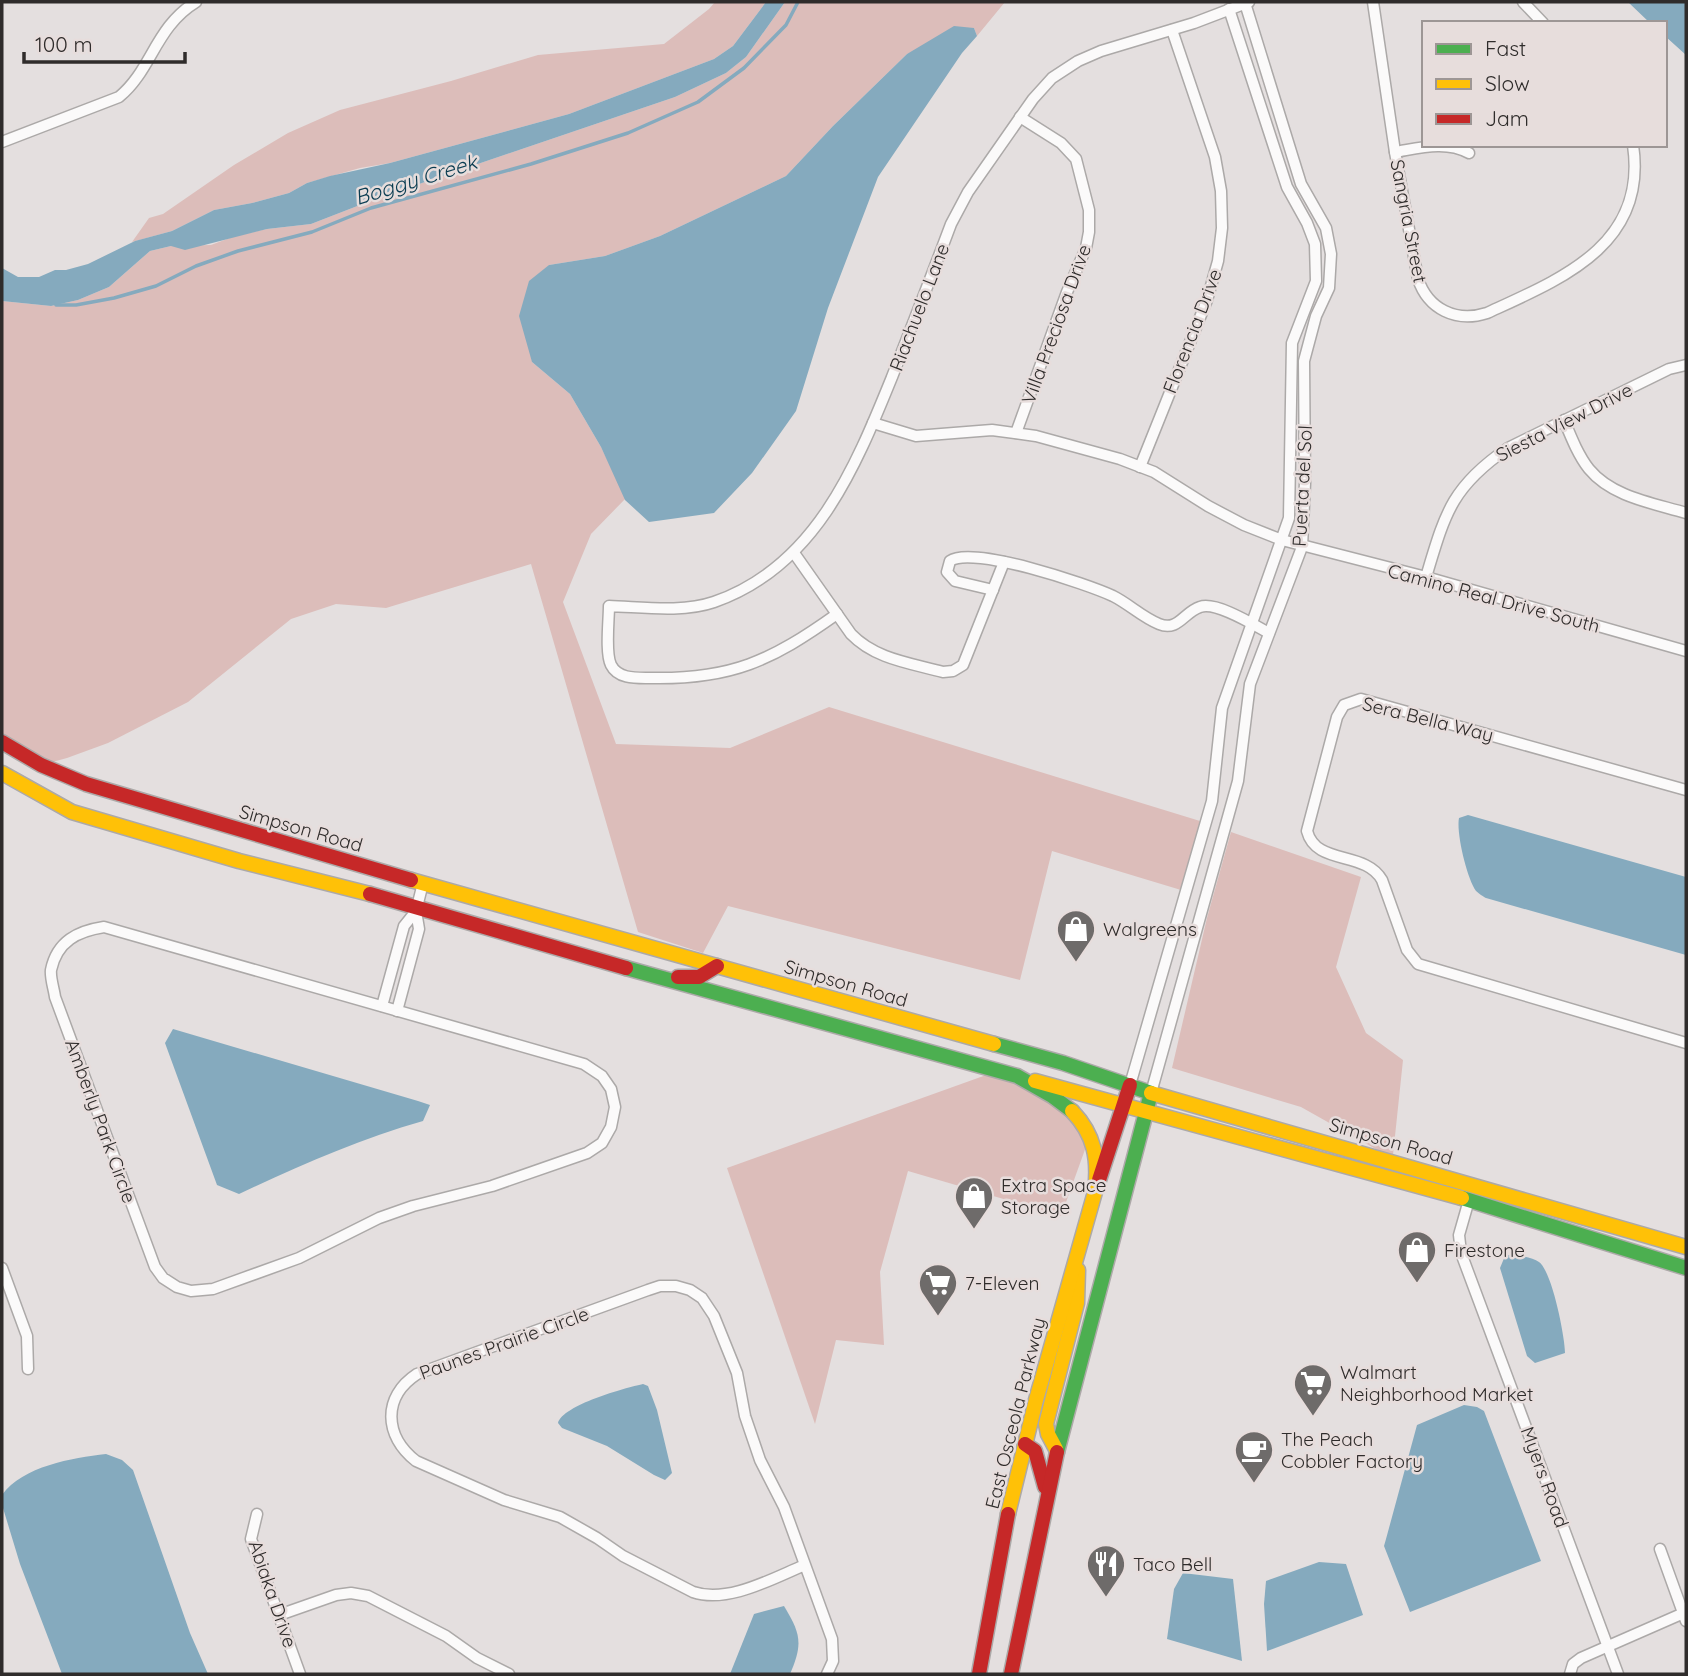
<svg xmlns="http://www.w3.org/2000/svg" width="1688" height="1676" viewBox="0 0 1688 1676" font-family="Quicksand,sans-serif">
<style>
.green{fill:#dcbdba}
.water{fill:#85aabe}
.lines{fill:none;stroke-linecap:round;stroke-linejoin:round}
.stream{stroke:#85aabe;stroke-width:3.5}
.street-casing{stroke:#aca9a8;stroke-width:13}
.fast-casing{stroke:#aca9a8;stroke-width:17}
.slow-casing{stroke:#aca9a8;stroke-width:17}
.jam-casing{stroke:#aca9a8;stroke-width:17}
.street{stroke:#fbfafa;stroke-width:10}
.fast{stroke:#4caf50;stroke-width:14}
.slow{stroke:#ffc107;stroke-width:14}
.jam{stroke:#c62828;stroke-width:14}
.labels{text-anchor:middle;stroke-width:5;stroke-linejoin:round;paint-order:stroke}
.street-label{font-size:19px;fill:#2f2c2b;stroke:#e7dddc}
.poi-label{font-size:19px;fill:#2f2c2b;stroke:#e7dddc;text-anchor:start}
.water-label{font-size:21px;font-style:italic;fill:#0a3c51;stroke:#e7dddc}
</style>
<rect width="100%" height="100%" fill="#e4dfdf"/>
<!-- green -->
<g class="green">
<path d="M715,2h51l-33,44 -19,13 -145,55 -179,49 -30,5 -53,15 -18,10 -37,10 -38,7 -42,21 -40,11 17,-24 14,-4 71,-49 54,-32 52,-23 111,-29 87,-26 126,-11 45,-35z"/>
<path d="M785,2h220l-28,34 -3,-8 -67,26 -74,72 -47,50 -126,60 -55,20 -56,9 -17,97 38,32 31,53 25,51 -35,36 -28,68 53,142 114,4 99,-41 371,114 -19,69 -129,-39 -32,129 -292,-74 -25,47 -65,-21 -107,-368 -145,44 -50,-4 -45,15 -103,83 -80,41 -41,15 -26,7 -39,-17v-447l49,5 27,-6 31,-13 41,-36 21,-5 40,-1 24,-9 32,-7 44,-5 67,-26 297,-101 51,-24 20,-16z"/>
<path d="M1231,832l130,45 -25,90 30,66 37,27 -10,95 -12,-3 -80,-45 -129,-39 35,-150z"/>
<path d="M989,1074c13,4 29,6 42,13 22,12 46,34 56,57l-26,72 -153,-45 -28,101 4,73 -48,-5 -21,84 -88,-256z"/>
</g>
<!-- water -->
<g class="water">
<path d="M766,2h19l-39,55 -20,16 -51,24 -297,101 -67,26 -44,5 -82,21 -14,-4 -21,5 -41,36 -31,13 -27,6 -49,-5v-33l16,9h21l16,-7h11l22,-6 47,-23 37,-10 42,-21 38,-7 37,-10 18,-10 23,-7 60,-13 179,-49 145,-55 19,-13z"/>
<path d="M1628,2h58v53l-21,-19v-13h-15z"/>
<path d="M954,26l20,2 3,8 -15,17 -84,124 -50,131 -32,103 -44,62 -38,40 -65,9 -24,-22 -24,-53 -31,-53 -38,-32 -13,-46 10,-35 20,-16 56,-9 55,-20 126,-60 47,-50 74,-72z"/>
<path d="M1468,815l218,62v78l-200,-57c-1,0 -9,-6 -10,-7 -9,-13 -20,-58 -17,-73z"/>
<path d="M173,1029l245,72 12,4 -7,16c-64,18 -124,45 -184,73l-22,-9 -52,-142z"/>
<path d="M1512,1254c8,2 21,3 27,8 13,9 26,75 26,91l-30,10 -8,-7 -27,-88 5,-12z"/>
<path d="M643,1384l5,2 9,24 15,63 -7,7 -11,-5 -47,-29 -45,-18 -4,-5c5,-18 67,-35 85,-39z"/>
<path d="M1464,1405l13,2 7,4 57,150 -131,51 -26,-66 2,-7 31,-114z"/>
<path d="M106,1454l16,6 11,10 57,163 18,41h-146l-42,-110 -17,-56 -1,-13c21,-29 70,-37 104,-41z"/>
<path d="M1319,1562l27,2 17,51 -96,36 -3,-47 2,-23z"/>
<path d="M1183,1573l50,6 9,82 -75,-22 7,-50z"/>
<path d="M784,1606c17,28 19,38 6,68h-60l24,-60z"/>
</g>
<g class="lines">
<!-- stream -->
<path class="stream" d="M56,305h20l38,-7 42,-12 40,-20 42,-15 74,-19 59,-24 160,-44 97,-31 70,-31 46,-34 42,-43 12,-23"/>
<!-- street casing -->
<g class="street-casing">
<g id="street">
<path d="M1373,2l22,150 23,127c10,30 38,44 69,34 74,-34 161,-68 146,-168"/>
<path d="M1523,2l20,21"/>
<path d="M2,142l117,-45c33,-27 36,-70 77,-95"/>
<path d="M1395,152c24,-4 51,-12 74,1"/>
<path d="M1564,420c7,17 14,35 25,49 23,28 64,34 97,44"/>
<path d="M873,423l43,13 76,-6 44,6 84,23 34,13 54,34 36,19 38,15 144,37 260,74"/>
<path d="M1016,433l51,-141 19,-44 3,-16v-22l-13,-51 -15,-16 -41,-26"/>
<path d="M1140,467l67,-167 11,-39 4,-33 -1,-37 -6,-34 -43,-127"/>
<path d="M794,553l57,81c24,25 59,29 92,38l10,-1 10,-6 41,-103"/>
<path d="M1426,577c19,-63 25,-90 82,-129l161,-79 17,-4"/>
<path d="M993,590l-38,-9 -8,-9 3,-11c22,-16 137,23 163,35 16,8 29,21 46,28 19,8 25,-12 41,-17 16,-6 54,18 69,26"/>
<path d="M837,614c-66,47 -106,66 -188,64 -13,0 -31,1 -38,-13 -6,-12 -2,-45 -2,-59 33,1 73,7 105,-4 101,-35 141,-134 178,-225 20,-51 40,-102 59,-153l17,-32 65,-93 19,-21 26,-17 23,-10 93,-28 55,-21"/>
<path d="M1686,790l-325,-91 -17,6 -7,12 -30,114c9,35 58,19 75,49l25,70 11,14 268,79"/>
<path d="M104,927l480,137 18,12 9,13 4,18 -4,20 -9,16 -15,10 -95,33 -79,20 -34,12 -80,40 -86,31 -22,2 -14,-4 -14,-9 -8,-11 -100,-270c-1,-8 -5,-19 -4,-27 6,-29 27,-39 53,-43z"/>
<path d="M382,1006l22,-80 12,-15"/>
<path d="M397,1011l22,-82 -3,-18 7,-28"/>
<path d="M1130,1085l82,-284 10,-93 67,-190 3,-175 24,-62 -1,-37 -8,-21 -20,-36 -58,-178"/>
<path d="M1151,1093l87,-312 12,-97 52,-137 3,-64 -1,-122 12,-45 13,-28 2,-34 -5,-26 -25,-44 -56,-181"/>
<path d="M1469,1200l-10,35 2,18 157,421"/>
<path d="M2,1268l25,68 1,33"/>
<path d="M257,1514l-6,25 49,135"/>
<path d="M1660,1549l26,72"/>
<path d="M805,1565c-32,13 -77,39 -112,27l-70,-36 -26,-18 -37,-21 -56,-17 -88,-39c-32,-25 -34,-64 1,-87l231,-84 12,-4h16l14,4 12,8 12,18 23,57 8,43 15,44 24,47 48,132 1,22 -6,13"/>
<path d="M279,1615l57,-20 15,-2 17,3 78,40 31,22 32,16"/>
<path d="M1570,1674l3,-10 8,-6 105,-46"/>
</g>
</g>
<!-- fast casing -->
<g class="fast-casing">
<g id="fast">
<path d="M626,968l391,108 35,20 20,15"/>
<path d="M994,1044l69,19 88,30 -94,359"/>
<path d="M1462,1198l224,70"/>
</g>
</g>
<!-- slow casing -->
<g class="slow-casing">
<g id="slow">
<path d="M2,773l70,39 167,49 131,33"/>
<path d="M411,880l583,164"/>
<path d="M1035,1081l427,117"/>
<path d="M1151,1093l535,154"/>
<path d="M1056,1449l-8,-15 -2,-10 31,-121 1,-33"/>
<path d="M1008,1514l28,-114 59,-208c4,-32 0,-57 -23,-81"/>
</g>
</g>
<!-- jam casing -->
<g class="jam-casing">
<g id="jam">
<path d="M2,742l39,23 45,19 325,96"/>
<path d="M370,894l256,74"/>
<path d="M678,977h21l18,-11"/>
<path d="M1099,1180l31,-95"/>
<path d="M1025,1444l10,7 10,36"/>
<path d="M979,1674l29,-160"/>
<path d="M1011,1674l46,-222"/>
</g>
</g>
<!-- street -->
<use href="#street" class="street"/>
<!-- fast -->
<use href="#fast" class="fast"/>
<!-- slow -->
<use href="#slow" class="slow"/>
<!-- jam -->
<use href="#jam" class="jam"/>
</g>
<!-- icons -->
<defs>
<g id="shop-pin" transform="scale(2.0125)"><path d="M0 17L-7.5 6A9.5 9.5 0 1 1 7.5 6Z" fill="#6e6b6a" stroke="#e7dddc"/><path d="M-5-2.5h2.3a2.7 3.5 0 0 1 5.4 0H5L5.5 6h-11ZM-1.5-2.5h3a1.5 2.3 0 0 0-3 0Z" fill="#fff"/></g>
<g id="supermarket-pin" transform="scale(2.0125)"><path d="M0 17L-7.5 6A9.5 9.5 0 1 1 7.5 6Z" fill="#6e6b6a" stroke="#e7dddc"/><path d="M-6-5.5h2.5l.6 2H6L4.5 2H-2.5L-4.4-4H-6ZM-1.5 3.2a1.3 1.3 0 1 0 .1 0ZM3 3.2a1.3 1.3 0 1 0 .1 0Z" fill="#fff"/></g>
<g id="cafe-pin" transform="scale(2.0125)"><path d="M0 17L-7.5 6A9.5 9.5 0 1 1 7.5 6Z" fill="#6e6b6a" stroke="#e7dddc"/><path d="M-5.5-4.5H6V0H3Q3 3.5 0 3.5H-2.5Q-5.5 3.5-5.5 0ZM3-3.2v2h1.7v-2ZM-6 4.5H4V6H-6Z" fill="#fff"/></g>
<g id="restaurant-pin" transform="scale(2.0125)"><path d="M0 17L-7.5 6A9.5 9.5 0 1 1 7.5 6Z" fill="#6e6b6a" stroke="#e7dddc"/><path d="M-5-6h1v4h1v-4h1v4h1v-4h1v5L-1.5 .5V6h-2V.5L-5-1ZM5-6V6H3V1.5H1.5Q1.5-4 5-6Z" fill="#fff"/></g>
</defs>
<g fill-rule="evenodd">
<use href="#shop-pin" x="1076" y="929"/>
<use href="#shop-pin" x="974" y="1196"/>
<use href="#shop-pin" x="1417" y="1250"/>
<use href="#supermarket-pin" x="938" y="1283"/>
<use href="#supermarket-pin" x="1313" y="1383"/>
<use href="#cafe-pin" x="1254" y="1450"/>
<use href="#restaurant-pin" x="1106" y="1564"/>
</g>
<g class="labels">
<!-- street labels -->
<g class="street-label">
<text transform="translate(1409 221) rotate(79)" y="7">Sangria Street</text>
<text transform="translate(919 307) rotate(-69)" y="7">Riachuelo Lane</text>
<text transform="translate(1056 324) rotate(-70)" y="7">Villa Preciosa Drive</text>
<text transform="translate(1192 331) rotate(-69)" y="7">Florencia Drive</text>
<text transform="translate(1564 422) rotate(-27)" y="7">Siesta View Drive</text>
<text transform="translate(1302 486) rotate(-87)" y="7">Puerta del Sol</text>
<text transform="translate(1494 598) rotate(15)" y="7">Camino Real Drive South</text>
<text transform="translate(1428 719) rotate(14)" y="7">Sera Bella Way</text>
<text transform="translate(301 828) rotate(16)" y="7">Simpson Road</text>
<text transform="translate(846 983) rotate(16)" y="7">Simpson Road</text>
<text transform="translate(101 1121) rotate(70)" y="7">Amberly Park Circle</text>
<text transform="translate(1391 1141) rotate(16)" y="7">Simpson Road</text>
<text transform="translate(504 1343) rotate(-20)" y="7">Paunes Prairie Circle</text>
<text transform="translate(1015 1413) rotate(-76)" y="7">East Osceola Parkway</text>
<text transform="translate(1545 1477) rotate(70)" y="7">Myers Road</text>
<text transform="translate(273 1594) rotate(71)" y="7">Abiaka Drive</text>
</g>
<!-- poi labels -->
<g class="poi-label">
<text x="1103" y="936">Walgreens</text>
<text x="1001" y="1192">Extra Space<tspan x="1001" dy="22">Storage</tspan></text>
<text x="1444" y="1257">Firestone</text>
<text x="965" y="1290">7-Eleven</text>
<text x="1340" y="1379">Walmart<tspan x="1340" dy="22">Neighborhood Market</tspan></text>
<text x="1281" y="1446">The Peach<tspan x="1281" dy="22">Cobbler Factory</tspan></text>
<text x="1133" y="1571">Taco Bell</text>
</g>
<!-- water labels -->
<g class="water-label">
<text transform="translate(416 180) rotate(-17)" y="7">Boggy Creek</text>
</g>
</g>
<!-- border -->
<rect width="1688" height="1676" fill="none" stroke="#2f2c2b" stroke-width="7"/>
<!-- legend -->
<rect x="1422" y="21" width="245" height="126" fill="#e7dddc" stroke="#9d9695" stroke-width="2"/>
<rect x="1436" y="44" width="35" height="10" fill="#4caf50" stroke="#9d9695" stroke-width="2"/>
<text x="1485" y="56" font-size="21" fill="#2f2c2b">Fast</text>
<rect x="1436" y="79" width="35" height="10" fill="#ffc107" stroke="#9d9695" stroke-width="2"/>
<text x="1485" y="91" font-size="21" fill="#2f2c2b">Slow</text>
<rect x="1436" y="114" width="35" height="10" fill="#c62828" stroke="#9d9695" stroke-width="2"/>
<text x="1485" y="126" font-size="21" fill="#2f2c2b">Jam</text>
<!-- scale -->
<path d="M24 52v10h161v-10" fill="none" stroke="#2f2c2b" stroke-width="3.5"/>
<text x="35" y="52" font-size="21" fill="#2f2c2b" stroke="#e7dddc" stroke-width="5" paint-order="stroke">100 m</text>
</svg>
